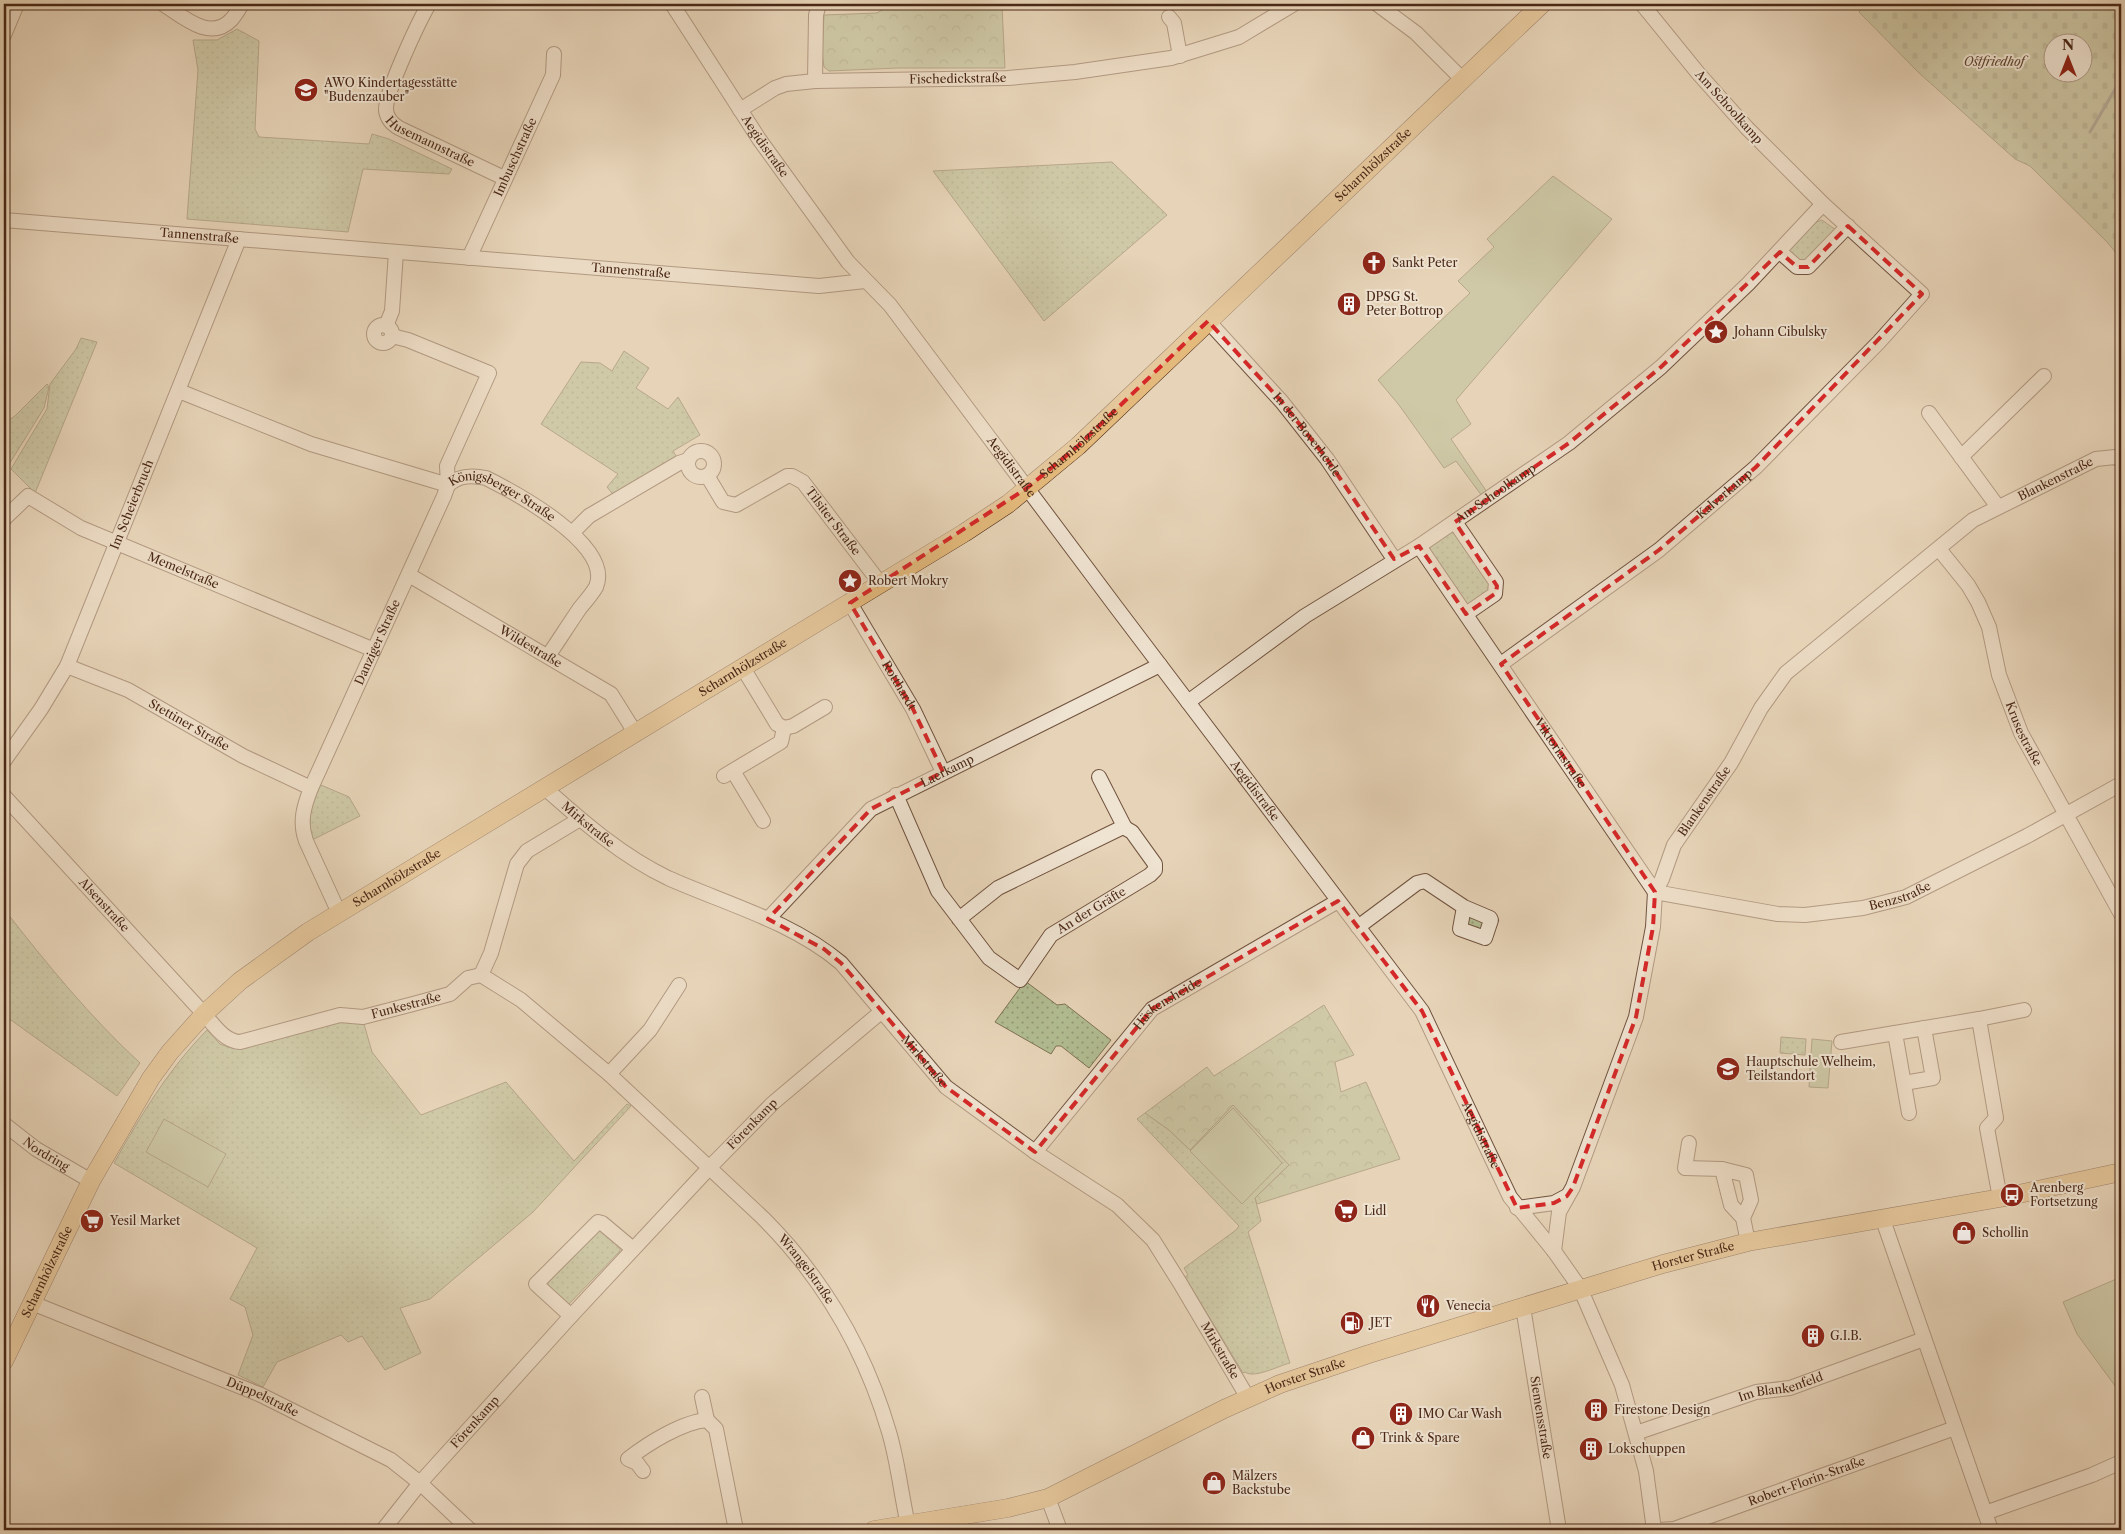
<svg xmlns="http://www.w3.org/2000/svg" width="2125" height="1534" viewBox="0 0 2125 1534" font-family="'Libre Caslon Text',serif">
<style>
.grass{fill:url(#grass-dots);stroke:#7e7254}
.forest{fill:url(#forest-crowns);stroke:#7e7254}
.cemetery{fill:url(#cemetery-stones);stroke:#7e7254;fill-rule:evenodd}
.garden{fill:#b2bd92;stroke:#7e7254}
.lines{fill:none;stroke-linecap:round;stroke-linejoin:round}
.stream{stroke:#7b7d78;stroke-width:3}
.minor-casing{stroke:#71533f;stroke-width:16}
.major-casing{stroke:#4a2817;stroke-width:19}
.minor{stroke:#efe3d1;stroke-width:14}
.major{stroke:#e4ba7c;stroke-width:18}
.marked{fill:none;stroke:#d62828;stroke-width:4;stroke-dasharray:10 6;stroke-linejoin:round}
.labels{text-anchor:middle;stroke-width:4;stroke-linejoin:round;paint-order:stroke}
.park-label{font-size:12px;font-style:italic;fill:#5f4630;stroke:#efe3d1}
.street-label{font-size:12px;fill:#4a2817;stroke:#efe3d1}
.poi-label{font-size:12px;fill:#4a2817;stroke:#efe3d1;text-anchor:start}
</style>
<defs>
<pattern id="grass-dots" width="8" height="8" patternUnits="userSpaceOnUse" patternTransform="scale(1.25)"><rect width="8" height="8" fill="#b2bd92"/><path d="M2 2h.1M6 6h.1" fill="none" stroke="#939a76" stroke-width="1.8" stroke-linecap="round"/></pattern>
<pattern id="forest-crowns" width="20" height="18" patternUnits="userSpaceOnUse" patternTransform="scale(1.25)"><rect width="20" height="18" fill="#b2bd92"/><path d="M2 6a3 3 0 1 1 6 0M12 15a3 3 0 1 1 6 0" fill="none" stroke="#939a76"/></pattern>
<pattern id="cemetery-stones" width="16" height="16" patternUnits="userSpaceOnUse" patternTransform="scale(1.25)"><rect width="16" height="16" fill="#b2bd92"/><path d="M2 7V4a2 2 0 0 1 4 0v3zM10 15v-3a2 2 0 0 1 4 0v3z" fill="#939a76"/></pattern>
</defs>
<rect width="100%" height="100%" fill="#e7d4b8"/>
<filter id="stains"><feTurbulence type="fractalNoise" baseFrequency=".004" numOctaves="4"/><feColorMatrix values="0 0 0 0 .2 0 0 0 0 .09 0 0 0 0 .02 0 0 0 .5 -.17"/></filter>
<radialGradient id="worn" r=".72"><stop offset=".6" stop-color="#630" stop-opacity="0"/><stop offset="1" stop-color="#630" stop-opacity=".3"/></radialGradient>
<!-- grass -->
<g class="grass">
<path d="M237,29l22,12 -4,88 4,8 110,7 3,-10 17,5 63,30 -3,5 -86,-5 -15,63 -161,-13 11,-149 -5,-30h24z"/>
<path d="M1112,162l55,53 -123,106 -111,-150z"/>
<path d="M1822,220l14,10 -34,33 -14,-10 2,-4 24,-26z"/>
<path d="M81,338l16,4 -62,151 -24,-24 36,-60 3,-25 26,-35z"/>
<path d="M624,351l25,17 -13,20 32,21 10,-12 22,38 -27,16 5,8 -63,38 -8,-10 11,-13 -77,-50 40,-62 19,1 12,8z"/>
<path d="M47,384l2,3 -5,21 -36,58 -4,-4v-38l12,-9z"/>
<path d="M1450,532l6,1 37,55 -23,16h-3l-37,-53v-5z"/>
<path d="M321,785l28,12 11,19 -48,24c-4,-23 -2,-34 9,-55z"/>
<path d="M4,909c42,54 86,108 136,154l-23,33 -113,-81z"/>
<path d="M1471,917l12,5 -2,8 -12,-1 -3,-9z"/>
<path d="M1025,981l32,24 8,-1 46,36 -22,28 -28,-22h-5l-5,8 -56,-32z"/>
<path d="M338,1022l26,2 8,28 49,63 85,-33 68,79 53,-57 4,2 -98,106 -103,87 -30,9 21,45 -36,17 -23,-34 -14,6 -7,-7 -64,27 -14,25 -25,-12 15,-40 -8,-28 -15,-8 27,-51 -143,-85c27,-48 54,-93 93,-133l13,14 14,5z"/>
<path d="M1781,1037l25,2 -1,16 -25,-2z"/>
<path d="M1233,1105l56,60 -34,33 6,23 -13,11 42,131c-12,3 -36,16 -45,9l-2,1 -58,-96 3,-2 -4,-7 52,-38 3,-4 -102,-107 8,-6 24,17 21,20z"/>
<path d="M601,1229l19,18v4l-52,54 -20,-17v-5l49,-53z"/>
</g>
<!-- forest -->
<g class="forest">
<path d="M892,4h168l-58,3 3,61h-107l-69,3 -5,-4 -2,-14 2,-38 53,-2z"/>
<path d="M1324,1005l30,50 -19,7 6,30 25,-10 34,77 -143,45 -2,-6 34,-33 -56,-60 -43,45 -21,-20 -24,-17 62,-46 7,9z"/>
</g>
<!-- cemetery -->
<path class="cemetery" d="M1866,4h255v255l-14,-17 -77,-76 -15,-7 -97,-87 -59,-60zM2052,42h30v30h-30z"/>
<!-- garden -->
<g class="garden">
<path d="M1553,176l59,43 -156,181 15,24 -20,15 36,53 -5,4 -26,-35 -12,7 -45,-63 -21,-25 92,-87 -12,-12 36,-34 -7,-8z"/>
<path d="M1812,1039l20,2 -4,47 -19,-1z"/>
<path d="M1233,1108l49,55 -40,41 -52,-53z"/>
<path d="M164,1119l62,35 -18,33 -62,-35z"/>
<path d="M2121,1277v117l-44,-60 -14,-32z"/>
</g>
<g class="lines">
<!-- stream -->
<path class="stream" d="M2090,132l31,-53"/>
<!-- minor casing -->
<g class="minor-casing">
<g id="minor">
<path d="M163,4c19,12 47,38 68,16 4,-4 8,-11 11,-16"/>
<path id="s1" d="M429,4c-10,17 -44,89 -43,106 1,9 6,14 13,18l105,50"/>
<path id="s2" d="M672,4l87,135 89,123 42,43 226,302 306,404 88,186 44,54 26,37 42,97 24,86 8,59"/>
<path d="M1377,4l39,29 46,46"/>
<path d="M1169,17l5,6 6,33"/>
<path d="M4,35l13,-31"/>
<path d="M815,81l1,-66 3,-11"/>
<path id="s3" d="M740,110l35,-22 11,-4 29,-3 193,-3 67,-6 96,-14 68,-21 55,-33"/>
<path id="s4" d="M4,220l815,66 46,-5"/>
<path d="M1780,252l17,15h11l40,-41"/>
<path id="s5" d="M469,258l84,-183 1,-21"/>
<path id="s6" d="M1208,321l74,81 45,57 67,100"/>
<circle cx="383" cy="334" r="9"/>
<path d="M386,326l6,-15 4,-59"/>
<path d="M179,391l132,53 137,41"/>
<path d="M1929,413l69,94"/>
<circle cx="701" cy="464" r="13"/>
<path d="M1961,457l83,-81"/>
<path id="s7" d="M708,477l15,25 13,3 51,-29h5l11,6 77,101"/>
<path id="s8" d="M448,485c11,-10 24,-10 38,-7 28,14 128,67 110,109 -4,7 -11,15 -16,21 -11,16 -21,32 -32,48"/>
<path id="s9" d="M4,519l24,-23 53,32 293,122"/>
<path d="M1455,522l41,60 -1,12 -29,20"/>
<path d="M573,532l16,-16 90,-53 9,-3"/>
<path id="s10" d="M1419,546l236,346 123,22 27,1 58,-7 43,-11 121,-61 94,-52"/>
<path id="s11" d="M1939,549l29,36 10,17 11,25 10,48 22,58 100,181"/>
<path id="s12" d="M409,575l202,119 25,40"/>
<path id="s13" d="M850,603l63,106 30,63"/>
<path id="s14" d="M1501,664l158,-114 97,-83 123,-125 43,-48 -99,-90"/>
<path id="s15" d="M67,666l61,24 115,66 68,32"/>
<path id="s16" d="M1188,702l117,-86 114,-70 150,-103 92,-76 87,-83 75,-80 -76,-76 -49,-55 -56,-69"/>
<path d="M784,728l9,-2 32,-19"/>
<path id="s17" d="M4,761l37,-52 26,-43 172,-427"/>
<path d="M733,771l30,50"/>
<path d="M724,776l57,-34 3,-14 -7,-4 -34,-56"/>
<path d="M1099,777l26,51"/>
<path id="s18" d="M546,789c37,33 76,67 122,89 58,26 123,43 173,85l105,124 89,65 82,53 36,35 27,43 68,115"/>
<path id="s19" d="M896,795l42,96 51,67 31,22 31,-45 99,-60 5,-5v-6l-23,-32 -7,-4h-4l-123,60 -39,31"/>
<path id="s20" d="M4,796l200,218c11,12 20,27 36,28l100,-27 23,2 50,-13 37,-10 18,-16 13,-3"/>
<path id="s21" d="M339,913l-33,-72c-7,-19 -2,-35 5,-53l133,-292 4,-11 -1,-19 42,-93 -81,-33 -16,-4"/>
<path id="s22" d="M768,919l103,-110 289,-144"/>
<path d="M1358,927l59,-44 8,-2 39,26 26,11 1,2 -6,18 -25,-9 4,-22"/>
<path id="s23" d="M481,975l40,25 88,74 154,144c60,60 102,132 126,214 9,30 12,62 19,93"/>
<path d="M481,975l10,-22 26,-89 10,-13 53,-32"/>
<path d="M1979,1019l45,-9"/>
<path d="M1841,1042l54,-9"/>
<path d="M609,1074l41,-44 29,-45"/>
<path d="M1904,1083l29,-5 -9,-50"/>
<path d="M1909,1113l-14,-80 84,-14 17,99 -9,10 13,70"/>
<path id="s24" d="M4,1124l32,25 55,32"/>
<path d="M1689,1143l-4,25 37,1"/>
<path id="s25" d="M1035,1152l117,-143 186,-108"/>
<path d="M1517,1208l37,-5 13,-7"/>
<path d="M1743,1218l-12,-13 -9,-36 24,6 5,25 -8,18 5,24"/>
<path d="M1883,1220l108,310"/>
<path id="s26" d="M1554,1251l5,-39 14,-25 63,-170 17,-90 2,-35 7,-13 12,-34 57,-82 30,-55 25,-35 187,-153 123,-61 19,-2 6,3"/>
<path id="s27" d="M32,1303l229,92 130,65 29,23 50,47"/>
<path id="s28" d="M1523,1307l36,223"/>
<path d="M571,1316l-35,-32 62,-62 4,1 31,26"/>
<path d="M702,1397l5,23"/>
<path id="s29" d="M1636,1433l120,-41 34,-4 134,-49"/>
<path d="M643,1471l-6,-8 -9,-4c19,-15 54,-37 79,-39l9,9 20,101"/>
<path d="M1048,1498l12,32"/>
<path d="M1985,1513l107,-38 29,-13"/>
<path id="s30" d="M383,1530l37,-47 151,-167 139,-149 63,-64 108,-91"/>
<path id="s31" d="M1659,1530l15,-1 281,-101"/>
</g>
</g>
<!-- major casing -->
<g class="major-casing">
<g id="major">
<path id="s32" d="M4,1361l87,-180 60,-103 19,-26 34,-38 36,-33 68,-49 656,-399 44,-29 70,-58 464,-442"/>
<path id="s33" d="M874,1530l134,-22 40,-10 176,-89 56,-25 89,-30 294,-90 85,-22 252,-44 121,-26"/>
</g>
</g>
<!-- minor -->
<use href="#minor" class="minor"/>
<!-- major -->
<use href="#major" class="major"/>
</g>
<!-- marked area -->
<path d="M0 0H2125V1534H0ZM1848,226l74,68 -166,173 -97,83 -158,114 154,228 -2,35 -17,90 -63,170 -6,9 -13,7 -37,5 -95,-197 -84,-110 -186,108 -117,143 -89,-65 -105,-124 -17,-14 -56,-30 103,-110 72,-37 -30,-63 -63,-106 177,-115 51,-42 130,-125 74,81 45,57 67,100 25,-13 47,68 30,-21 1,-7 -42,-64 114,-79 92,-76 119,-115 17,15h11z" fill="#e7d4b8" fill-opacity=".55" fill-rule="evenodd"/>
<path class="marked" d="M1848,226l74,68 -166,173 -97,83 -158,114 154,228 -2,35 -17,90 -63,170 -6,9 -13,7 -37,5 -95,-197 -84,-110 -186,108 -117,143 -89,-65 -105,-124 -17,-14 -56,-30 103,-110 72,-37 -30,-63 -63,-106 177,-115 51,-42 130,-125 74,81 45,57 67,100 25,-13 47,68 30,-21 1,-7 -42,-64 114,-79 92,-76 119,-115 17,15h11z"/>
<!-- icons -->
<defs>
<g id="school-disc" transform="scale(1.25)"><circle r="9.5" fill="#8f2418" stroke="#efe3d1"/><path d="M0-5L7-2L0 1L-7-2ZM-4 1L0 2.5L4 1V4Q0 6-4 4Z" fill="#fff"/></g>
<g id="church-disc" transform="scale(1.25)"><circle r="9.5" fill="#8f2418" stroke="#efe3d1"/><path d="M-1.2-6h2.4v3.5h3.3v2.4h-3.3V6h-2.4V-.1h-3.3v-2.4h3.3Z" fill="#fff"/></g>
<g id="building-disc" transform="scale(1.25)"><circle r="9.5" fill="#8f2418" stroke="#efe3d1"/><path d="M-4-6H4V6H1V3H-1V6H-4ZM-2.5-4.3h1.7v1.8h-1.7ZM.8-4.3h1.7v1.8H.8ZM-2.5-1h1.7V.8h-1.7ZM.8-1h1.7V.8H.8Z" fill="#fff"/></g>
<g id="sight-disc" transform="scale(1.25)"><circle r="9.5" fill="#8f2418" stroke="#efe3d1"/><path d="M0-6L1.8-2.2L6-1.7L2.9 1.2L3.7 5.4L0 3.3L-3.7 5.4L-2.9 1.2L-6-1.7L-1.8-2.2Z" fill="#fff"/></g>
<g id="bus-disc" transform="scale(1.25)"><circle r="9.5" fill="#8f2418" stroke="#efe3d1"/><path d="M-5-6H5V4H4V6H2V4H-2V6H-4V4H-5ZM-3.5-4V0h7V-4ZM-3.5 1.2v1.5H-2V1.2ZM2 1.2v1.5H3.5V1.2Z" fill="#fff"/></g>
<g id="supermarket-disc" transform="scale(1.25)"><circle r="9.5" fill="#8f2418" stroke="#efe3d1"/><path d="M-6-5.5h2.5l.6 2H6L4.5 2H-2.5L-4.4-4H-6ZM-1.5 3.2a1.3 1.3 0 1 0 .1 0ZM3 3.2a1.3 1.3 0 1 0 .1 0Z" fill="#fff"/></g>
<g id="shop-disc" transform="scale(1.25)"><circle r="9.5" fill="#8f2418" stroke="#efe3d1"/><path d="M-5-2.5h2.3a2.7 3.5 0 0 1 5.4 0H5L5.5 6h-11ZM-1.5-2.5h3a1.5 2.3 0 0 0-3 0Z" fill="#fff"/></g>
<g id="restaurant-disc" transform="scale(1.25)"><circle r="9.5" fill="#8f2418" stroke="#efe3d1"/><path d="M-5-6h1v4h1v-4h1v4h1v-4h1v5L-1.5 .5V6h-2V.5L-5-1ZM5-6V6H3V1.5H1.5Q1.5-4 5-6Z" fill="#fff"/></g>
<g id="fuel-disc" transform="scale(1.25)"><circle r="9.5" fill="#8f2418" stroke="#efe3d1"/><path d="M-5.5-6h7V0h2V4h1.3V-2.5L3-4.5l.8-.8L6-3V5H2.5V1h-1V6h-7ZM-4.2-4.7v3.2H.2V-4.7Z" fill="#fff"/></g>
</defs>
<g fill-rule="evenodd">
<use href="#school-disc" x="306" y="90"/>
<use href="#church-disc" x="1374" y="263"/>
<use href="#building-disc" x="1349" y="304"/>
<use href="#sight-disc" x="1716" y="332"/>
<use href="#sight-disc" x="850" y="581"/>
<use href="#school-disc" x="1728" y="1069"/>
<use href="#bus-disc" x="2012" y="1195"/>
<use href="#supermarket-disc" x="1346" y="1211"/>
<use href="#supermarket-disc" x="92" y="1221"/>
<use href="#shop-disc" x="1964" y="1233"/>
<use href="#restaurant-disc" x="1428" y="1306"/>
<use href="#fuel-disc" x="1352" y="1323"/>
<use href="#building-disc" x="1813" y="1336"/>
<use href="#building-disc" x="1596" y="1410"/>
<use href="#building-disc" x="1401" y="1414"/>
<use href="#shop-disc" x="1363" y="1438"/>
<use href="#building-disc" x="1591" y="1449"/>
<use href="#shop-disc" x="1214" y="1483"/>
</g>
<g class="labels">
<!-- park labels -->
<g class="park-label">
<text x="1994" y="66">Ostfriedhof</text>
</g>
<!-- street labels -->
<g class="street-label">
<text dy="4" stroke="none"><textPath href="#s3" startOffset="225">Fischedickstraße</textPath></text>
<text transform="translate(1729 107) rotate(48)" y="4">Am Schoolkamp</text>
<text dy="4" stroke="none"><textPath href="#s1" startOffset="172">Husemannstraße</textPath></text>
<text dy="4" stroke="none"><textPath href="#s2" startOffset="170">Aegidistraße</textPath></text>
<text dy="4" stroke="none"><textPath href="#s5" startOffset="111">Imbuschstraße</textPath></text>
<text dy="4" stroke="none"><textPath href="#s32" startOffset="1854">Scharnhölzstraße</textPath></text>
<text dy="4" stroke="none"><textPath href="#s4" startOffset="196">Tannenstraße</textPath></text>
<text dy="4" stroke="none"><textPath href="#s4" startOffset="629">Tannenstraße</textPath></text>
<text dy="4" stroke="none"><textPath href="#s6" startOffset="151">In der Boverheide</textPath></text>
<text dy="4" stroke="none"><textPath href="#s32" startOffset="1449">Scharnhölzstraße</textPath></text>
<text dy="4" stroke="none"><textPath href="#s2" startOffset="575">Aegidistraße</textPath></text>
<text dy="4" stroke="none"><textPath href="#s26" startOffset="966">Blankenstraße</textPath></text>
<text dy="4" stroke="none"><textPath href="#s16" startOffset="372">Am Schoolkamp</textPath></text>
<text dy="4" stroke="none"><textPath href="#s14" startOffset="281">Kalverkamp</textPath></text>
<text dy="4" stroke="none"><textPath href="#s8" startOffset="61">Königsberger Straße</textPath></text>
<text dy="4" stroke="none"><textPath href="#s17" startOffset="288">Im Scheierbruch</textPath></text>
<text dy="4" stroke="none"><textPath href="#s7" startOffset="168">Tilsiter Straße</textPath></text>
<text dy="4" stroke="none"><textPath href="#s9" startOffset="206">Memelstraße</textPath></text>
<text dy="4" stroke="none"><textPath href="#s21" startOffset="294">Danziger Straße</textPath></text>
<text dy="4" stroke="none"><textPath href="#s12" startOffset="141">Wildestraße</textPath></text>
<text dy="4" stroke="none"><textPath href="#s32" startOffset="1044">Scharnhölzstraße</textPath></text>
<text dy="4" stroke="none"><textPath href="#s13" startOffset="96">Rotthardt</textPath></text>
<text dy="4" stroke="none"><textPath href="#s15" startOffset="136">Stettiner Straße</textPath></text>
<text dy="4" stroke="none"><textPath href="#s11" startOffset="206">Krusestraße</textPath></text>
<text dy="4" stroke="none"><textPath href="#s10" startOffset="251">Viktoriastraße</textPath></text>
<text dy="4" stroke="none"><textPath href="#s22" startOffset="236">Laerkamp</textPath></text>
<text dy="4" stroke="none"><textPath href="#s2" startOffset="980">Aegidistraße</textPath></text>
<text dy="4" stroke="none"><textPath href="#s26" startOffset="480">Blankenstraße</textPath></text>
<text dy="4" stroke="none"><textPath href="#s18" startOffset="55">Mirkstraße</textPath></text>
<text dy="4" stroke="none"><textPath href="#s32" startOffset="639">Scharnhölzstraße</textPath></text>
<text dy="4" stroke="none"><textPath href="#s10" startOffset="668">Benzstraße</textPath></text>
<text dy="4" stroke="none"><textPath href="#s20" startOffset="148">Alsenstraße</textPath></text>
<text dy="4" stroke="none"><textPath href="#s19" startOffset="329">An der Gräfte</textPath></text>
<text dy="4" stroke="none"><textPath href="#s20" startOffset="514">Funkestraße</textPath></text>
<text dy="4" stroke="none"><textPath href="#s25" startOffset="200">Hüskensheide</textPath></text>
<text dy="4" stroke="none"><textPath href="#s18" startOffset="474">Mirkstraße</textPath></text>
<text dy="4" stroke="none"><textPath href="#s30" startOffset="549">Förenkamp</textPath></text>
<text dy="4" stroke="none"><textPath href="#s2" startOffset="1394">Aegidistraße</textPath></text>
<text dy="4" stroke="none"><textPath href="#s24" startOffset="52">Nordring</textPath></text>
<text dy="4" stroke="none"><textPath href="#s33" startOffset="868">Horster Straße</textPath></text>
<text dy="4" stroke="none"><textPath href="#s23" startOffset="440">Wrangelstraße</textPath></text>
<text dy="4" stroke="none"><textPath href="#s32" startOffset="99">Scharnhölzstraße</textPath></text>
<text dy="4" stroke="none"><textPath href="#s18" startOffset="895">Mirkstraße</textPath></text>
<text dy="4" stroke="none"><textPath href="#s33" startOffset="462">Horster Straße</textPath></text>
<text dy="4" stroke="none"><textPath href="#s29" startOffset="152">Im Blankenfeld</textPath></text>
<text dy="4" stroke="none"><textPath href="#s27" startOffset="249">Düppelstraße</textPath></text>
<text dy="4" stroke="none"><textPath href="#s28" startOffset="112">Siemensstraße</textPath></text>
<text dy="4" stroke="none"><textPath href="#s30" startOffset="142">Förenkamp</textPath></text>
<text dy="4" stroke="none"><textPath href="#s31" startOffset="156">Robert-Florin-Straße</textPath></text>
</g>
<!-- poi labels -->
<g class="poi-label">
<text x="324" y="87">AWO Kindertagesstätte<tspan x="324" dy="14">"Budenzauber"</tspan></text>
<text x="1392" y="267">Sankt Peter</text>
<text x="1366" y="301">DPSG St.<tspan x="1366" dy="14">Peter Bottrop</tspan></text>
<text x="1734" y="336">Johann Cibulsky</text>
<text x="868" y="585">Robert Mokry</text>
<text x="1746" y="1066">Hauptschule Welheim,<tspan x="1746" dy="14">Teilstandort</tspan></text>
<text x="2030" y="1192">Arenberg<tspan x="2030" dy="14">Fortsetzung</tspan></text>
<text x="1364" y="1215">Lidl</text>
<text x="110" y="1225">Yesil Market</text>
<text x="1982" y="1237">Schollin</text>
<text x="1446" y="1310">Venecia</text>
<text x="1370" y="1327">JET</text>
<text x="1830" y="1340">G.I.B.</text>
<text x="1614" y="1414">Firestone Design</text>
<text x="1418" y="1418">IMO Car Wash</text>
<text x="1380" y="1442">Trink &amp; Spare</text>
<text x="1608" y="1453">Lokschuppen</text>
<text x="1232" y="1480">Mälzers<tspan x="1232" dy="14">Backstube</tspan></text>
</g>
</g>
<!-- margin -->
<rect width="2125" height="1534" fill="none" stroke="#e7d4b8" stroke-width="20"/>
<rect x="5" y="5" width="2115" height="1524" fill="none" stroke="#4a2817" stroke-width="2.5"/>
<rect x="10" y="10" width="2105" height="1514" fill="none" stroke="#4a2817"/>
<!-- north arrow -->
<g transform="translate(2068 58)"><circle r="24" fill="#efe3d1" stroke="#ad9887"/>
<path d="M0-4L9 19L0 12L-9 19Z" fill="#8f2418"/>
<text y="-8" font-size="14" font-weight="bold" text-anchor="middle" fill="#4a2817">N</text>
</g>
<rect width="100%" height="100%" filter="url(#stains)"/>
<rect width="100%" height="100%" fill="url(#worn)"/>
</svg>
